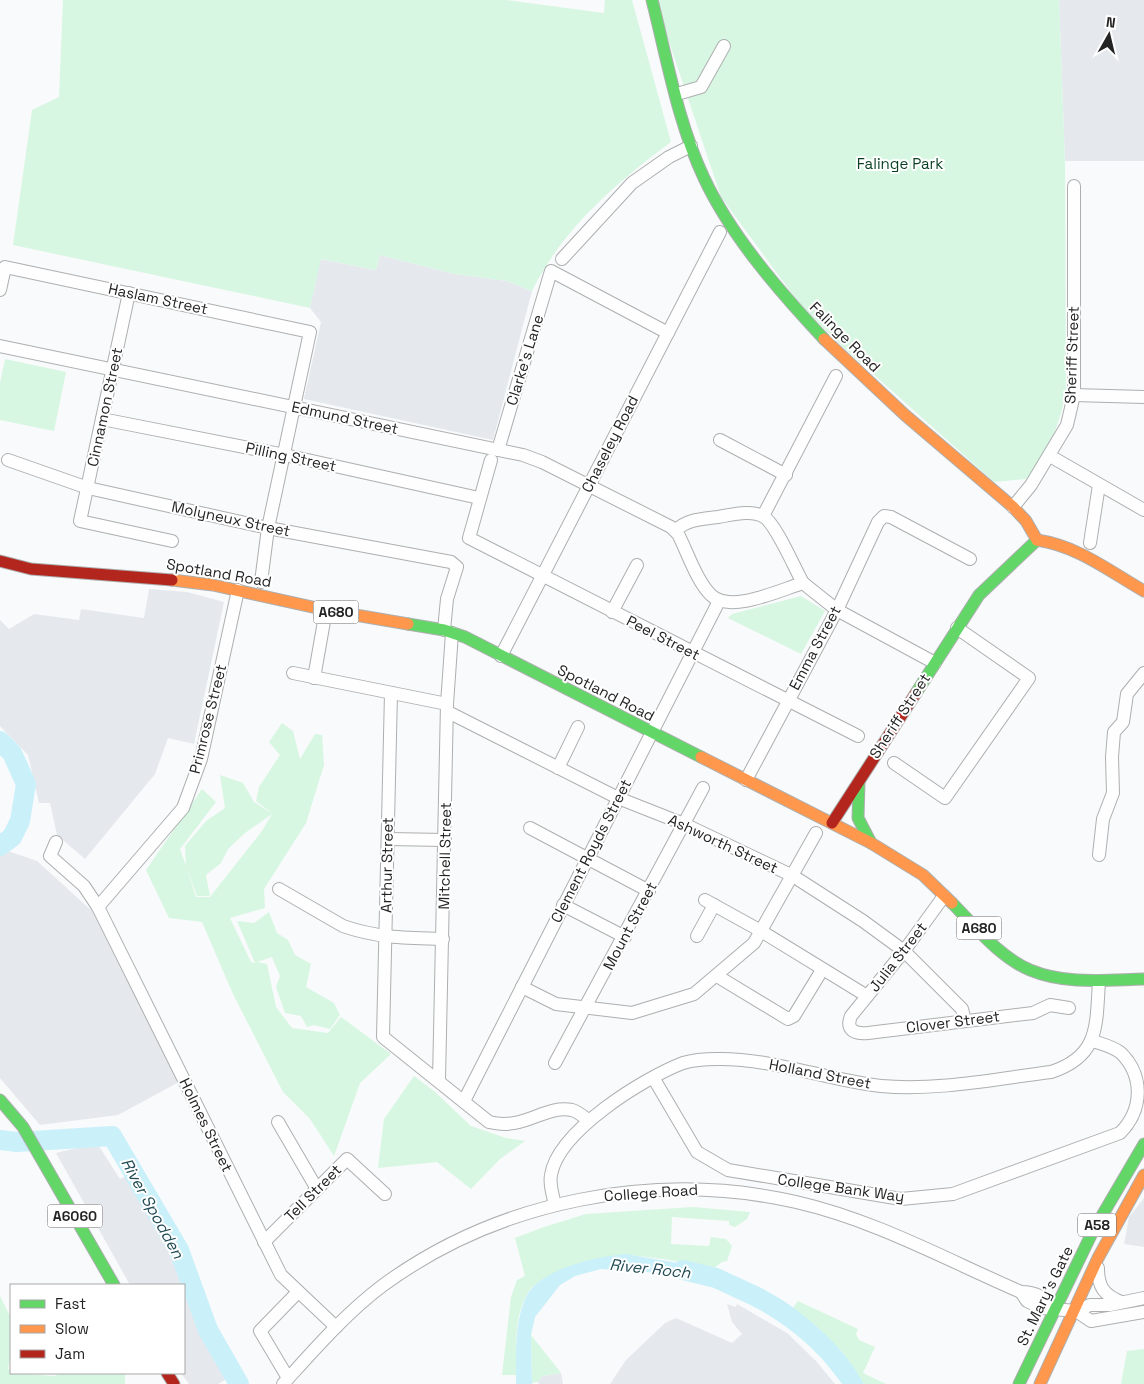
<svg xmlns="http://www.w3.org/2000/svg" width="1144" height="1384" viewBox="0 0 1144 1384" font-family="'Space Grotesk',sans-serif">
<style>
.built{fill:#e5e9ee}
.green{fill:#d8f7e2;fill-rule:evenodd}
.water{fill:#caf0fa}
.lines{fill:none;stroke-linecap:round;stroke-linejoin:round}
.river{stroke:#caf0fa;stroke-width:20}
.street-casing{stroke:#adafb0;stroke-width:14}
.fast-casing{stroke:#adafb0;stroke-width:13}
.slow-casing{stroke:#adafb0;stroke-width:13}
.jam-casing{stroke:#adafb0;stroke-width:13}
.street{stroke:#fefefe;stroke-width:12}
.fast{stroke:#63d668;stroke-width:11}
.slow{stroke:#ff974d;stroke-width:11}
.jam{stroke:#b3261e;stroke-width:11}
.labels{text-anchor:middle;stroke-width:4;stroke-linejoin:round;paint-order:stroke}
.shield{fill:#fff;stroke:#666;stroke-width:1}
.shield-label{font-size:14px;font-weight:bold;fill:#242425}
.park-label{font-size:15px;fill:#093f21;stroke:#fff}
.street-label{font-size:15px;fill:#242425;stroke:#fff}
.water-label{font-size:16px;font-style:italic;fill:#214b55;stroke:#fff}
</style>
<rect width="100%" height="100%" fill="#f8fafb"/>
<!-- built -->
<g class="built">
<path d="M1059,0h85v161h-79z"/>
<path d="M380,255l75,19 52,7 25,10 -39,149 -189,-41 17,-77 -11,-14 10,-49 56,11z"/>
<path d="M149,589l38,3 37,10 -30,142 -26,-6 -13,36 -70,85 -28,-24 -7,-32h-11l-11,-48 -28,-29v-106l9,9 25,-15 45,6 2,-11 63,9z"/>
<path d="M8,851l29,10 56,51 86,170 -61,33 -78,10 -40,-47v-223z"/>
<path d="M97,1143l23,36 9,-4 37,60 28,66 10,33 23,45 -9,5h-29l-8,-11h3v-88h-54l-74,-132z"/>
<path d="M1144,1198v49l-20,-3 5,-27z"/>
<path d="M727,1304l9,3 1,-3 50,29 29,28 19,23h-225l16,-24 39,-37 11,-5 56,25 10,-9 -10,-12z"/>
<path d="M561,1373l2,11h-24l-1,-2 4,-6z"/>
</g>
<!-- green -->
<g class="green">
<path d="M63,0h443l98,13 1,-13h27l39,142c-55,41 -108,86 -139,149l-25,-10 -52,-7 -75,-19 -4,15 -55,-11 -11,49 -297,-63 19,-135 27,-13z"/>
<path d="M655,0h404l6,161 1,232c-7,31 -17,62 -40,86l-32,3 -150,-134 -43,-42 -80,-109z"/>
<path d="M5,359l61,13 -12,59 -54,-11v-37z"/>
<path d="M801,596l24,15 -24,43 -73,-36 4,-4z"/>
<path d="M282,723l11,8 7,28 15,-25 7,1 2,30 -18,58 -42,66 1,19 -35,10 21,44 4,1 -18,-42 17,2 15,-11 8,21 11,7 7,15 16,9 -5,23 28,16 6,12 -10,14 -16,-4 -7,2 -6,-11 -16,-3 -9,-26 4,-11 -8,-19 -15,5 10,2 9,43 16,21 36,5 13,-16 50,37 -31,29 -26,73 -24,-37 -27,-27 -50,-98 -31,-72 -33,-4 -23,-48 56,-81 14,13 -36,47 6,17 -1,-20 21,-25 19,-13 -5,-33 23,8 11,19 19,12 -17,-13 3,-14 21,-32 -11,-13zM272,814l-10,17 -52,66h-14l-9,-28 10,27h13l-4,-21 15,-12 7,-14 17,-16z"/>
<path d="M414,1076l21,16 36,34 35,12 19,3 -25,18 -29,30 -34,-27 -59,6 6,-49z"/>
<path d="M693,1207l57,5 -3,7 -12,8 -6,-2v-4l-57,-4 -1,27 38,2 2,-9 15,2 6,7 -5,15 -5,1 -9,7c-60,-12 -98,-24 -157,4 -11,5 -24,11 -30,23 -12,23 -10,54 -10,79h-14l9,-78 6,-17 8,-4 -10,-38 29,-11 42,-13z"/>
<path d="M0,1296l11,22v31l-3,20 3,1v3l43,3 9,-3h62v11h-125z"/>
<path d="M798,1301l60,28 -2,5 3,6 16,7 -12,26 23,11h-22l-25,-35 -46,-41z"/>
<path d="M531,1335l30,38 -19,3 -4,6 -6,1z"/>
<path d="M1144,1349v35h-23l6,-33z"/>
</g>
<!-- water -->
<g class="water">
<path d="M626,1254l87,15 -10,14 -41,-10 -61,-4 -26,7 -15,9 -25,32 -4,18 1,49h-16c0,-28 -2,-61 10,-87 13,-28 72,-41 100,-43z"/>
<path d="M737,1277c14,7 29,13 42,21 33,21 66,51 85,86h-22c-30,-43 -64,-66 -110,-89z"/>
</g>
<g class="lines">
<!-- river -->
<g class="river">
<path d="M0,741l12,12 14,31 -6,37 -8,16 -12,9"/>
<path d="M0,1140l17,2 95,-6 67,114 29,80 31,54"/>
<path d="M683,1270l33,8 43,20"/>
</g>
<!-- street casing -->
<g class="street-casing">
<g id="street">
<path d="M677,94l24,-7 23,-41"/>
<path d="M562,259l70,-76 37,-26 22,-11"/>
<path d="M0,290l5,-23 305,65 -42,196 -7,54"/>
<path d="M129,293l-49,228 92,20"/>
<path d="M0,346l523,109 19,7 129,65 7,7c9,17 19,48 33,61 19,19 69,-5 92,-12 -8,-14 -27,-59 -39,-66 -12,-8 -33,-2 -46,0 -16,2 -31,2 -43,14"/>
<path d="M1074,395l70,2"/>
<path d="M102,419l183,36 194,43"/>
<path d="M720,440l66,35"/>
<path d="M498,450l53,-179 117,62"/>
<path d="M1050,456l94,54"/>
<path d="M8,460l80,28 180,40 183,34 6,5 -10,32 -3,31"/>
<path d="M491,460l-22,78 389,198"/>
<path d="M1013,507l18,-22 36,-60 7,-30v-209"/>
<path d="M763,516l73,-140"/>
<path d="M1090,543l9,-58"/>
<path d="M803,583l34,27 98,53"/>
<path d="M612,612l25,-47"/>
<path d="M501,656l219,-424"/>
<path d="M293,673l154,31"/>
<path d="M314,678l12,-68"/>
<path d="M391,693l-8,344 106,85c36,9 54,-17 83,-12 5,1 12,7 16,10"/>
<path d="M448,712l170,86 66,26 109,52 70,45 41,30 58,58 3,12"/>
<path d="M894,763l51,35 84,-120 -72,-50"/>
<path d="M558,768l20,-41"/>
<path d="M746,780l91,-170 41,-88 6,-6 7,1 79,42"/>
<path d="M530,828l119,63"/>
<path d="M388,839l57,1"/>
<path d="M56,842l-6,14 34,30 14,21 183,368 55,52"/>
<path d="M1099,855l4,-36 10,-26 -1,-36 2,-25 9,-10 4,-28 17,-21"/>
<path d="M279,889l64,37c34,12 64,12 100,13"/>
<path d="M944,896l-40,55 -53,65c-6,15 5,18 17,17l165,-20 17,-8 19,3"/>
<path d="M705,900l56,31 106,65"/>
<path d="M563,905l62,32"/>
<path d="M98,907l85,-99 18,-49 37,-169"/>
<path d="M697,936l17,-31"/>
<path d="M717,976l71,43 6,-3 28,-46"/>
<path d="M522,987l34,17 76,9 62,-19 60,-51 62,-110"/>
<path d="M555,1063l148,-275"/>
<path d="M654,1079l43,73 31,18 173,29 52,-5 167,-61c23,-23 24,-57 1,-80 -7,-6 -19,-9 -28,-12"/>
<path d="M439,1080l8,-376 5,-71"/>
<path d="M464,1101l255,-500"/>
<path d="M278,1122l39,67"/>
<path d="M555,1205c-2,-10 -6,-20 -4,-30 7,-44 93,-97 132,-112 10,-3 23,-4 34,-4 55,-1 109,21 164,27 56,5 114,-7 170,-14 49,-16 45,-47 48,-91"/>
<path d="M264,1242l83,-83 38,35"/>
<path d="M1098,1268c0,19 6,27 23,34"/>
<path d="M1021,1292l6,9 15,7 34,3 14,-6h20l34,-7"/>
<path d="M1076,1311l15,10 53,-9"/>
<path d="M288,1378l-28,-47 38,-39"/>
<path d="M283,1384c31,-34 62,-70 99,-98 117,-86 273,-116 414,-84 79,18 151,58 225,90 16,0 23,6 35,16"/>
</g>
</g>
<!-- fast casing -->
<g class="fast-casing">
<g id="fast">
<path d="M652,0c15,59 26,123 52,178 27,58 76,114 120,161"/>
<path d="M408,624l36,6 21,7 236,120"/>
<path d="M916,693l63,-98 58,-55"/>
<path d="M859,782l-1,36 13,25"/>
<path d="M952,903c23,23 47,54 78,67 36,15 76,10 114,9"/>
<path d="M0,1100l23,27 91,158"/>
<path d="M1019,1384l74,-153 51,-87"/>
</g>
</g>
<!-- slow casing -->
<g class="slow-casing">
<g id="slow">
<path d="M824,339l81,76 108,92 13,14 11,19"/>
<path d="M1037,540c41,6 72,31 107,51"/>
<path d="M172,580l41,5 113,25 82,14"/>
<path d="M701,757l170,86 52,32 29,28"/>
<path d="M1040,1384l58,-126 46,-83"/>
</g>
</g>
<!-- jam casing -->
<g class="jam-casing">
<g id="jam">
<path d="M0,561l31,8 141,11"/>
<path d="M832,823l84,-130"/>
<path d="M167,1373l7,11"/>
</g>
</g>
<!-- street -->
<use href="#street" class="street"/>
<!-- fast -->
<use href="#fast" class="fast"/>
<!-- slow -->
<use href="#slow" class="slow"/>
<!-- jam -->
<use href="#jam" class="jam"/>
</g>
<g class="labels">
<!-- shield labels -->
<g class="shield">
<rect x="313.5" y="600.5" width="45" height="23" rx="4"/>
<rect x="956.5" y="916.5" width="45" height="23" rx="4"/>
<rect x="47.5" y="1204.5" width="55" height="23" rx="4"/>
<rect x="1078" y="1213.5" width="38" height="23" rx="4"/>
</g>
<g class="shield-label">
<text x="336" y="617">A680</text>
<text x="979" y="933">A680</text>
<text x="75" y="1221">A6060</text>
<text x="1097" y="1230">A58</text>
</g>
<!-- park labels -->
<g class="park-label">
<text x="900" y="169">Falinge Park</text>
</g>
<!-- street labels -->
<g class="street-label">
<text transform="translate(158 299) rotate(12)" y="5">Haslam Street</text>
<text transform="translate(845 337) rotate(45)" y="5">Falinge Road</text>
<text transform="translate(1072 355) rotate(-88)" y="5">Sheriff Street</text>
<text transform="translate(525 360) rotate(-73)" y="5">Clarke's Lane</text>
<text transform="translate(105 407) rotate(-78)" y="5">Cinnamon Street</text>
<text transform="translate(345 418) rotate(12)" y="5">Edmund Street</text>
<text transform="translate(610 444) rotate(-63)" y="5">Chaseley Road</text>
<text transform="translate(291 457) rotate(12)" y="5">Pilling Street</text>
<text transform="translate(231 519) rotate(12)" y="5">Molyneux Street</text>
<text transform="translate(219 573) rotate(10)" y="5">Spotland Road</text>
<text transform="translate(663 638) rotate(27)" y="5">Peel Street</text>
<text transform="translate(815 648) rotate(-62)" y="5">Emma Street</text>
<text transform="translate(606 693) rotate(27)" y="5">Spotland Road</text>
<text transform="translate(900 716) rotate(-57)" y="5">Sheriff Street</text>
<text transform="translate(208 719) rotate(-76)" y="5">Primrose Street</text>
<text transform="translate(723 844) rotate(25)" y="5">Ashworth Street</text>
<text transform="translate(591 851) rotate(-63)" y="5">Clement Royds Street</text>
<text transform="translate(445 856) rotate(-89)" y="5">Mitchell Street</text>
<text transform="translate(387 865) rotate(-89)" y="5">Arthur Street</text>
<text transform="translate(630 926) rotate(-62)" y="5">Mount Street</text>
<text transform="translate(898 957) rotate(-52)" y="5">Julia Street</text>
<text transform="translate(953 1022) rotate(-7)" y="5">Clover Street</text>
<text transform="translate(820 1074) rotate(11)" y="5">Holland Street</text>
<text transform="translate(206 1125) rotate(64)" y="5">Holmes Street</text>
<text transform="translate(841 1188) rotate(8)" y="5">College Bank Way</text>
<text transform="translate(313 1193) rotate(-45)" y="5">Tell Street</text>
<text transform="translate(651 1193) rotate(-4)" y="5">College Road</text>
<text transform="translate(1045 1296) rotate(-64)" y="5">St. Mary's Gate</text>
</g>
<!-- water labels -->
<g class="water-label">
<text transform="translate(153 1208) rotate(61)" y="6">River Spodden</text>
<text transform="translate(650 1268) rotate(6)" y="6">River Roch</text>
</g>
</g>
<!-- legend -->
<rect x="10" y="1284" width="175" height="90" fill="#ffffff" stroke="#a7a7a8"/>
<rect x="20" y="1300" width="25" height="8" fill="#63d668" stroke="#a7a7a8"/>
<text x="55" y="1309" font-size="15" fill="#242425">Fast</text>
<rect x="20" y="1325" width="25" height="8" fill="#ff974d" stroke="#a7a7a8"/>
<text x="55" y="1334" font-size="15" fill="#242425">Slow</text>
<rect x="20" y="1350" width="25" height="8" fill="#b3261e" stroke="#a7a7a8"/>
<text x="55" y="1359" font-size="15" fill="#242425">Jam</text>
<!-- north arrow -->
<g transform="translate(1109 35) rotate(8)" stroke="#ffffff" stroke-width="4" paint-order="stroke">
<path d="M0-4L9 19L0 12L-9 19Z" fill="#242425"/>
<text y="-8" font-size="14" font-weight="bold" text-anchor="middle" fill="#242425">N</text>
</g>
</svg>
